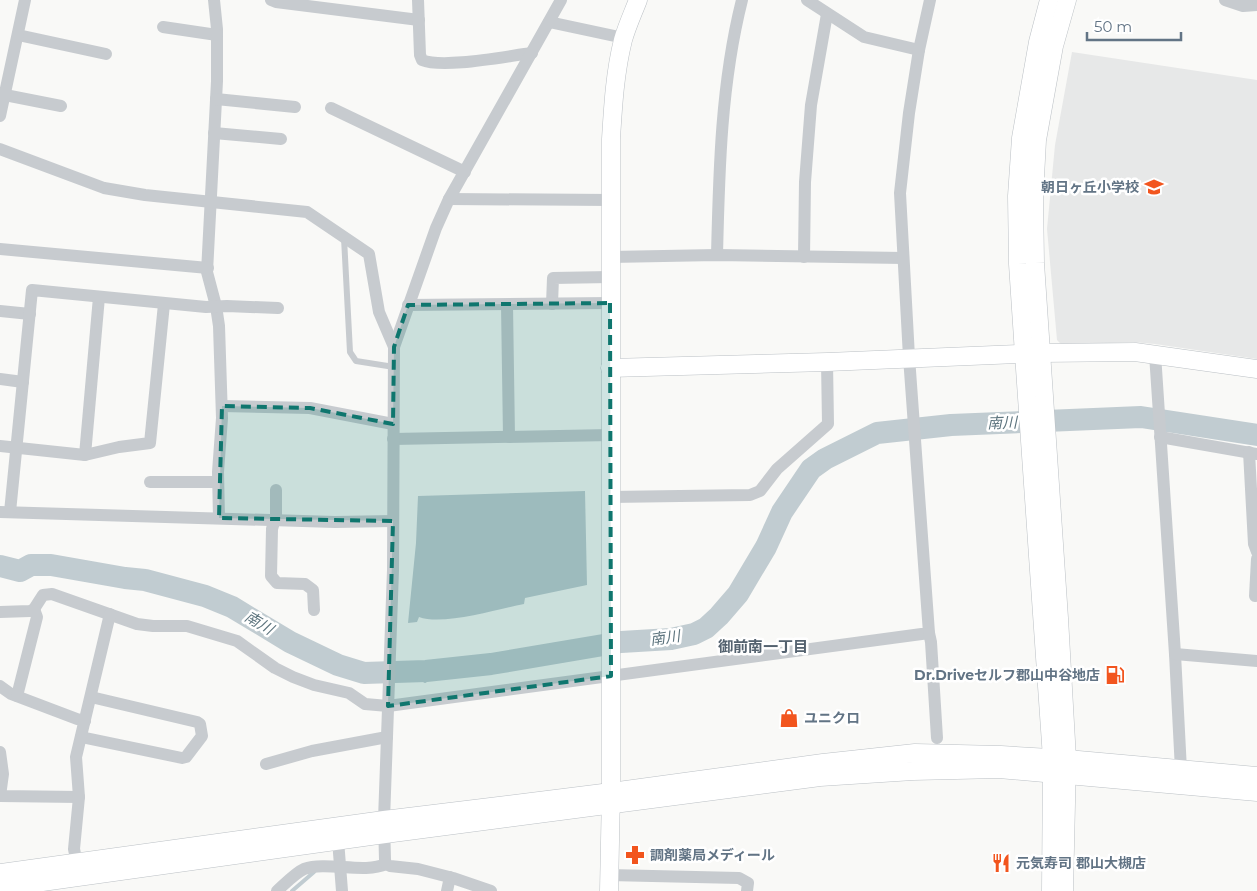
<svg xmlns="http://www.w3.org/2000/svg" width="1257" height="891" viewBox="0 0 1257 891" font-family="Montserrat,'Noto Sans JP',sans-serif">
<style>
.built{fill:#e7e8e8}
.water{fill:#c1ccd1}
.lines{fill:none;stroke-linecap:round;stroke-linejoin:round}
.stream{stroke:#c1ccd1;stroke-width:4}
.river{stroke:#c1ccd1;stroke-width:22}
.secondary-casing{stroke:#bbc0c5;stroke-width:19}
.lane{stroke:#c7cbcf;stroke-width:6}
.street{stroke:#c7cbcf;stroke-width:12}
.secondary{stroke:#fff;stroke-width:18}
.marked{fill:#0f766e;fill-opacity:0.2;stroke:#0f766e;stroke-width:4;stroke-dasharray:10 6;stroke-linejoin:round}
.labels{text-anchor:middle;stroke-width:5;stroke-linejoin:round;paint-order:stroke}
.poi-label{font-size:14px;font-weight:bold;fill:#627485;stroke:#fff;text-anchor:start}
.water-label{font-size:15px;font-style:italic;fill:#5d747e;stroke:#fff}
.neighbourhood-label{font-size:15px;font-weight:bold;fill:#54626f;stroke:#fff}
</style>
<rect width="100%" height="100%" fill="#f9f9f7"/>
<!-- built -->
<path class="built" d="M1072,52l185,28v279l-102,-15 -22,-2 -71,3 -5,-5 -10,-111 8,-84z"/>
<!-- water -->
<path class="water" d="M585,491l2,94 -62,13 -1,6c-26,5 -81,22 -105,13l-2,5 -9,1 8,-80 2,-47z"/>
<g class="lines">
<!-- stream -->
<g class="stream">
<path d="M425,681l1,-10"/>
<path d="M292,891l22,-19"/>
</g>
<!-- river -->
<path class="river" d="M0,566l20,5 11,-6h20l74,13 20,2 60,16 27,11 58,35 48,23 26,8 62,-2 65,-7 130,-22 50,-3 23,-5 12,-6 13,-12 19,-22 28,-47 16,-35 29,-43 14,-10 52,-26 74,-8 190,-8 116,18"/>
<!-- secondary casing -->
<g class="secondary-casing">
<g id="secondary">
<path d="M1049,0l-11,42 -17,96 -4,58 1,68 6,90 28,404 -1,133"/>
<path d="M610,368l217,-6 214,-9 94,-1 122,17"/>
<path d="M0,873l384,-53 227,-28 212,-29 92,-10 86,2 66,4 190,17"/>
<path d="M0,888l385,-54 435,-57 93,-6 86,-2 258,23"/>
<path d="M609,891l2,-99v-653c2,-33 4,-67 12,-99 4,-14 10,-27 15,-40"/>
<path d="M1064,891l3,-132 -8,-141 -24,-355 -1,-67 3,-56 17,-94 13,-46"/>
</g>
</g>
<!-- lane -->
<path class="lane" d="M344,238l6,114 6,9 38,6"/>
<!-- street -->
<g class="street">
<path d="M214,0l3,29v52l-10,191 9,34 3,20 3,92 -4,54 1,46"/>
<path d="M271,0l5,2 143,18"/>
<path d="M418,0l2,55 2,5c21,9 85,-4 110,-7"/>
<path d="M807,0l57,37 55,13"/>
<path d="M1225,0l18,6 14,-1"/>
<path d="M549,22l75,16"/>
<path d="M163,27l54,8"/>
<path d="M18,35l88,19"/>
<path d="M5,95l56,11"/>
<path d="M216,99l79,8"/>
<path d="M331,108l134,64"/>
<path d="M0,116l25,-116"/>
<path d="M214,133l67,6"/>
<path d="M0,149l104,39 41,7 162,17 62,42 10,58 15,35"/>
<path d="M449,199l162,1"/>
<path d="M0,249l208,19"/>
<path d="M717,255c2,-85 4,-172 25,-255"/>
<path d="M610,257l107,-2 186,3"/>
<path d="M804,257l1,-75 6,-77 16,-91"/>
<path d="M552,304l1,-26 57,-1"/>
<path d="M408,305l202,-2"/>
<path d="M507,305l2,132"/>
<path d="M0,311l30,3"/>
<path d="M1155,354l20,300 6,116"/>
<path d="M0,379l23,3"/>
<path d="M222,406l88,2 83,16"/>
<path d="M1160,437l97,17"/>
<path d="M393,439l218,-4"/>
<path d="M0,446l85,9 34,-8 31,-4 14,-139"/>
<path d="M1249,452l5,92 3,8"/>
<path d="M85,455l14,-158"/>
<path d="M150,482h68"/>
<path d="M276,490v25l-4,14 -1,47 6,7 28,1 8,6 1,20"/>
<path d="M610,497l140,-2 10,-4 17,-22 51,-45 -1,-62"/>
<path d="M0,512l335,10 58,-1"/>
<path d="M10,512l22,-222 174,17 21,-1 51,2"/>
<path d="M1255,596l2,-37"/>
<path d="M0,612l30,-1 4,-2 9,-14 9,-1 85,30 16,2h34l50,15 38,27 18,9 21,8 35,8 16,11 23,2 541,-73 -20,-276 -9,-164 9,-80 10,-63 11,-50"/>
<path d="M929,633l2,9 6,96"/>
<path d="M1175,654l82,7"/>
<path d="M0,686l11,8 66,25 8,2"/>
<path d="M17,696l20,-79 -3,-8"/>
<path d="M81,737l101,21 4,-1 16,-21 -2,-12 -3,-2 -106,-25"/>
<path d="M0,752l3,22 -3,22 79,1"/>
<path d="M266,764l46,-13 75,-14"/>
<path d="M338,840l4,51"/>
<path d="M77,864l-3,-15 5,-52 -3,-40 34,-143"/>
<path d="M609,875l130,3 9,5 -1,8"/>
<path d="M277,891c8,-7 18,-18 27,-22 23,-8 60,5 82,-5"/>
<path d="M447,891l3,-14"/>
<path d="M491,891l-38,-13 -35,-9 -28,-3 -4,-2 -1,-4 -1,-40 9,-250 1,-223 42,-119 13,-29 112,-199"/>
</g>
<!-- secondary -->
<use href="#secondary" class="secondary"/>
</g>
<!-- marked area -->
<path class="marked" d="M610,303l1,373 -223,30 5,-185 -174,-3 3,-112 88,2 83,16 1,-77 14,-42z"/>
<!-- icons -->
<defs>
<g id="school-bare" transform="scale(1.5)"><path d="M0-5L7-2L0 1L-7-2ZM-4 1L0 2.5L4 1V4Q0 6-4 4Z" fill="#f2551e" stroke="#fff" stroke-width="2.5" paint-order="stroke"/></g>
<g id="fuel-bare" transform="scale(1.5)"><path d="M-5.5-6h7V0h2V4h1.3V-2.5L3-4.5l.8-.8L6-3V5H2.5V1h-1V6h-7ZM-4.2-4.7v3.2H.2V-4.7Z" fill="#f2551e" stroke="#fff" stroke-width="2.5" paint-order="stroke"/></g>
<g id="shop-bare" transform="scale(1.5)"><path d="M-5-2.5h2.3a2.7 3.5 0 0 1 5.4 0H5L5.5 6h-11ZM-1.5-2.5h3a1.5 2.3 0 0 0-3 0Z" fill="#f2551e" stroke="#fff" stroke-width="2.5" paint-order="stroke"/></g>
<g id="pharmacy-bare" transform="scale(1.5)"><path d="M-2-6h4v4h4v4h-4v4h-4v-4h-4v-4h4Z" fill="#f2551e" stroke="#fff" stroke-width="2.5" paint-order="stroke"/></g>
<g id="restaurant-bare" transform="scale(1.5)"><path d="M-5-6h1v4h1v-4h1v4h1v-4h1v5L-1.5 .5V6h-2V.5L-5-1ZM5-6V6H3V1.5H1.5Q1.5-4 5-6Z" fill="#f2551e" stroke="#fff" stroke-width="2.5" paint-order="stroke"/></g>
</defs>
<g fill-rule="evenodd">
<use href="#school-bare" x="1154" y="187"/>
<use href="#fuel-bare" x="1115" y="675"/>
<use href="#shop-bare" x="789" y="718"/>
<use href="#pharmacy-bare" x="635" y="855"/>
<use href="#restaurant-bare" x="1001" y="863"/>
</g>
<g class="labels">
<!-- poi labels -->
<g class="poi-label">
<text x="1139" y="192" text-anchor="end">朝日ヶ丘小学校</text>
<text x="1100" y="680" text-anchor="end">Dr.Driveセルフ郡山中谷地店</text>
<text x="804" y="723">ユニクロ</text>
<text x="650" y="860">調剤薬局メディール</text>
<text x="1016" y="868">元気寿司 郡山大槻店</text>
</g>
<!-- water labels -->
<g class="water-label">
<text transform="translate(1002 423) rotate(-2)" y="5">南川</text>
<text transform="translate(259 623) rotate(31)" y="5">南川</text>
<text transform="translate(665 638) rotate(-8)" y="5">南川</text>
</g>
<!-- neighbourhood labels -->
<g class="neighbourhood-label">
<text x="763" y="652">御前南一丁目</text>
</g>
</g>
<!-- scale -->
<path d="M1087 32v8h94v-8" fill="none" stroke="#627485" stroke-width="2.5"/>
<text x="1094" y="32" font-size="15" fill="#627485" stroke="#ffffff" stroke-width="4" paint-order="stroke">50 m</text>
</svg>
